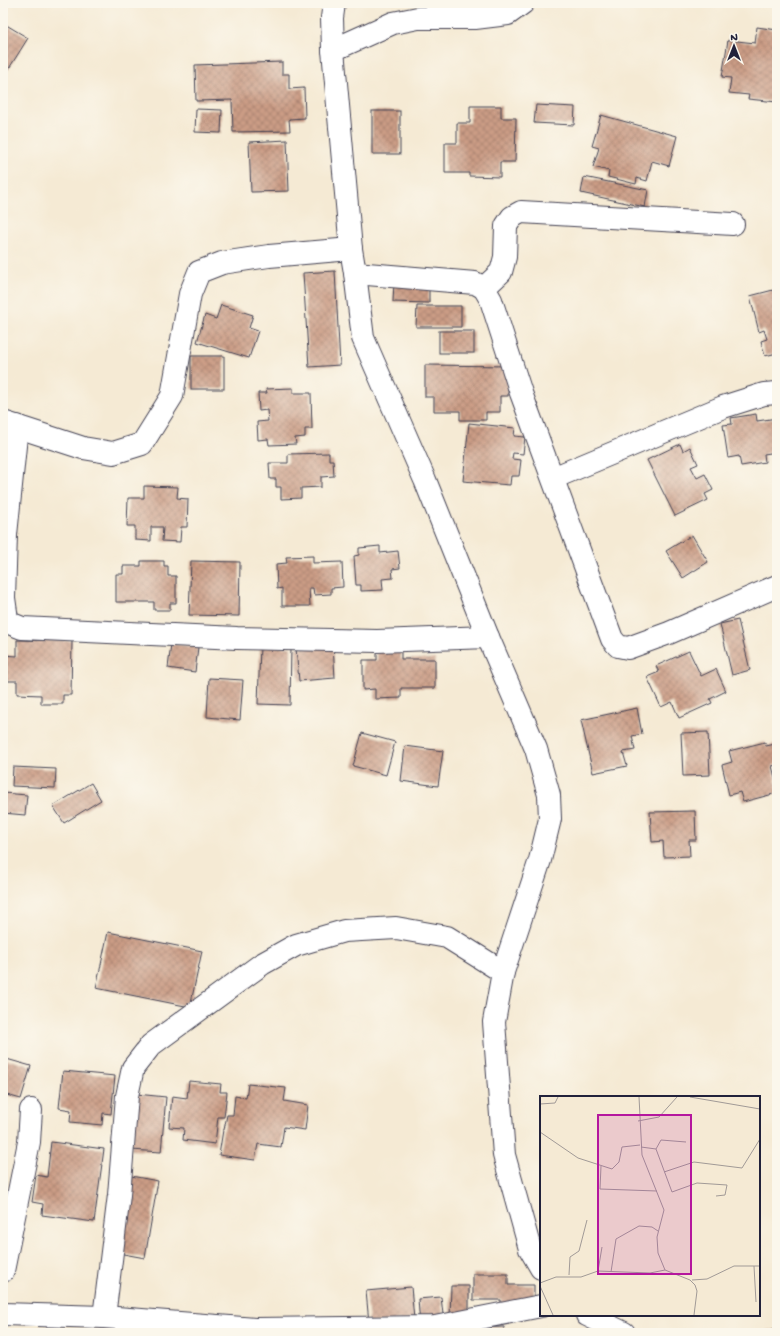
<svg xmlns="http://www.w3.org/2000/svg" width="780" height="1336" viewBox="0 0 780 1336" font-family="'Gochi Hand',sans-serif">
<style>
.building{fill:url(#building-cross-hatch)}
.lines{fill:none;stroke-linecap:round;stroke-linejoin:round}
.minor-casing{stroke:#424052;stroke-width:24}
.minor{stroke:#fff;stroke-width:22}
.inset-road{fill:none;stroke:#a19a97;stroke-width:1}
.view{fill:#b5179e;fill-opacity:0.15;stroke:#b5179e;stroke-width:2}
.inset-edge{fill:none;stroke:#22223b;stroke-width:2}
</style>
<defs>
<pattern id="building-cross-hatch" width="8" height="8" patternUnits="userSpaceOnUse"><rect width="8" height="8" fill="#cb9c85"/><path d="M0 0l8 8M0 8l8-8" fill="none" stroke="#a47f6e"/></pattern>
</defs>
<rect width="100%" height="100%" fill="#fbf7ec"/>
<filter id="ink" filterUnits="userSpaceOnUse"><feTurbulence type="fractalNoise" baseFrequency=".025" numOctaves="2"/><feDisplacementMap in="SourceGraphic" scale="8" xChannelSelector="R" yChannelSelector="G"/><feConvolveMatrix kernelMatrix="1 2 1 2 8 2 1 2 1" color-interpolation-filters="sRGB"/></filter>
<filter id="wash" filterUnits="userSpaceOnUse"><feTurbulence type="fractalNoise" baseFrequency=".012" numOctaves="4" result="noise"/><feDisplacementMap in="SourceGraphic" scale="16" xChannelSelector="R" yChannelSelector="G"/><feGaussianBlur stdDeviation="0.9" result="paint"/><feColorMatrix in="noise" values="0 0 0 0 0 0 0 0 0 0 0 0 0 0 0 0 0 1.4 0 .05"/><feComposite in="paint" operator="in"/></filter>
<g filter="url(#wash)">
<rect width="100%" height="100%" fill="#f5ead4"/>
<g id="blocks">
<!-- building -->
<g class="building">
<path d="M3,23l25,15 -20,32 -5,-3z"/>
<path d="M757,27l20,3v72l-29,-3 1,-4 -20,-2 2,-15 -9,-1 6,-37 27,3z"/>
<path d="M282,62v12h7v15l15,-1 1,30 -16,1 1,12 -57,1 -1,-32 -36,1 -1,-36z"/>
<path d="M3,79l4,2 -4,7z"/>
<path d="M536,105l39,2 -1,18 -40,-2z"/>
<path d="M470,106h31v12h15l-1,44h-15v15l-31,-1v-3h-24v-30h12v-20h13z"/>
<path d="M196,109l26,1 -1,23 -26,-1z"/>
<rect x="372" y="111" width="28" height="43"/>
<path d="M601,115l76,21 -8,30 -17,-5 -5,20 -10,-3 -1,6 -28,-7 1,-6 -16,-4 6,-19 -7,-2z"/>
<path d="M287,140l2,51 -38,1 -2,-50z"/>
<path d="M584,177l64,13 -3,17 -64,-14z"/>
<path d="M335,271l5,94 -31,2 -6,-94z"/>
<path d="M394,282h35v21l-36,-1z"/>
<path d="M777,289v64l-12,3 -4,-15 6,-2 -3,-9 -5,2 -9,-36z"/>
<path d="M221,305l32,10 -4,13 9,3 -9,27 -52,-16 8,-27 11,4z"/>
<path d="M417,306h44v21h-45z"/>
<rect x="439" y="331" width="35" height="22"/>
<rect x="191" y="356" width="33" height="33"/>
<path d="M425,365l83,1v30h-8v16h-14v8h-26v-9h-26v-14h-9z"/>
<path d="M293,388v5h18l1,36h-7v8l-10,1 1,6 -27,1 -1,-6 -10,1 -1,-18 11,-1 -1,-11 -8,1 -1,-18h9l-1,-4z"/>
<path d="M756,414l1,7 20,-3v34l-13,2 1,8 -24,4 -2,-10 -11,2 -5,-33 9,-1 -1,-6z"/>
<path d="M469,423l46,5 -1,8 11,1 -2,17 -10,-1 -1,6 9,1 -2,16h-8l-1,9 -47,-4z"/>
<path d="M680,444l3,7 7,-4 8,17 -7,3 6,11 8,-4 8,16 -8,4 3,6 -33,16 -28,-56z"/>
<path d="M329,453v7h4l1,16 -13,1v10l-20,1v10l-20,1v-12h-5v-8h-6l-1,-16h19v-9z"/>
<path d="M144,486l34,1 -1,11 11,1 -1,28h-6l-1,15 -18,-1 1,-14h-12v14l-16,-1v-14h-8l1,-28h16z"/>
<path d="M692,535l16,27 -25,16 -17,-27z"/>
<path d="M380,546v7l18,-2 2,17 -8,1 1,9 -11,1 1,11 -22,1v-6h-5l-2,-29 5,-1v-7z"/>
<path d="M313,556v7l29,-1 1,25 -12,1v6l-17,1 -1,-7h-4l1,18h-28v-18l-5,1 -1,-25 11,-1 -1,-6z"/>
<path d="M141,561h23v5h4v10h8v27h-6v7h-16v-8h-38v-28h7v-8h18z"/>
<path d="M191,561l49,1 -1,54 -50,-1z"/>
<path d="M738,620l12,50 -18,5 -12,-51z"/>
<path d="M17,640l55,1 -1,54h-8v9h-22v-9l-24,-1v-13h-14v-26l14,1z"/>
<path d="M171,644l27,3 -3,25 -27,-4z"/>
<path d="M333,645l2,33 -36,3 -3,-33z"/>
<path d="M260,646l31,1 -1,58 -32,-1z"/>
<path d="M377,650h24v9h34v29h-34v10l-26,1v-10l-12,1v-30h14z"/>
<path d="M689,651l12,25 15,-7 10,22 -16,8 2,4 -33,15 -7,-16 -11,5 -14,-30 12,-5 -3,-6z"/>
<path d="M209,678l34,2 -3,40 -33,-3z"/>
<path d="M637,708l5,26 -10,2 3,14 -12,2 4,14 -34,7 -12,-53z"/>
<path d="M708,732l2,43 -27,1 -2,-43z"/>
<path d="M362,733l33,9 -9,33 -33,-9z"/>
<path d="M765,742l1,4 9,-2 2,9v12l-5,1 5,19v8l-34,9 -3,-10 -11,3 -7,-30 10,-3 -3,-11z"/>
<path d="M405,746l38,5 -5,35 -37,-5z"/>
<path d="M13,767l43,2 -1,19 -43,-2z"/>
<path d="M91,783l10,17 -37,23 -11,-17z"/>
<path d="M3,793l24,2 -2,20 -22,-2z"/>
<path d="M695,811l1,29h-7l1,16 -26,1 -1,-16 -11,1 -2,-30z"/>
<path d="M108,932l94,19 -12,56 -94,-19z"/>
<path d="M3,1058l28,8 -10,33 -18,-5z"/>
<path d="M63,1071l52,5 -4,38 -8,-1 -1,12 -32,-3 1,-12 -12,-2z"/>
<path d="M189,1081l32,3 -1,8h7l-3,25h-6l-3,27 -32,-4 1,-12 -15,-1 3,-31 15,2z"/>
<path d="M248,1084l38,4 -2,13 24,4 -3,25 -21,-3 -3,20 -23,-3 -3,16 -36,-5 4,-25h1l3,-15h6l2,-19 11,2z"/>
<path d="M136,1094l30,3 -5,55 -30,-2z"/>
<path d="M51,1142l53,7 -10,73 -52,-7 1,-11 -11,-2 4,-27 11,2z"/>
<path d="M131,1176l27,5 -13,77 -27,-5z"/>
<path d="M473,1274h35v11h26v22h-33v-7h-28z"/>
<path d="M451,1286h18v32h-19z"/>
<path d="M411,1287l3,32 -45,4 -3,-32z"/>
<path d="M441,1297l3,26 -24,2 -2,-26z"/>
<path d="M504,1327v6h-34v-5z"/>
<rect x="767" y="1330" width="10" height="3"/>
</g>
</g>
</g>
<g filter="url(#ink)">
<use href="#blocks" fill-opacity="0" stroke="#424052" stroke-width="1"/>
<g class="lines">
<!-- minor casing -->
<g class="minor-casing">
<g id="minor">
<path d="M334,3l-2,15 1,32 18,199 4,24 8,65 62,142 63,157 48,112 13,46 1,24 -10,41 -37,112 -9,50 10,133 26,94 11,19"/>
<path d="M333,50l60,-27 25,-5h57l33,-4 15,-11"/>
<path d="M355,273l120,10 9,5 7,12 30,93 91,246 6,7 10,2 41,-15 108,-47"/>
<path d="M484,288l17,-16 4,-15 1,-31 6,-9 9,-5 212,12"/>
<path d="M3,422l80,26 30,5 29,-9 30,-48 18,-102 9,-22 23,-9 47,-7 82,-7"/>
<path d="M17,426l-11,109 -2,63 3,21 5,5 10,4 215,10 140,3 111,-4"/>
<path d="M553,478l170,-71 41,-13 13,-1"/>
<path d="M3,1271l26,-129 2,-32"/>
<path d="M3,1314l101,3 151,12 180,-2 106,-21"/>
<path d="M587,1315l37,18"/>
<path d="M104,1317l15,-122 8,-99 6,-28 18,-23 111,-81 34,-19 48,-14 52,-3 51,9 56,35"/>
</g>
</g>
<!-- minor -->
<use href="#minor" class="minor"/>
</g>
</g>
<!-- overview -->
<g transform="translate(540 1096)">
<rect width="220" height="220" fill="#f5ead4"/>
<path class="inset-road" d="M99,1l3,58 22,55 -7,27 1,16 7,17 25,10 5,5 2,6 -3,24M150,1l70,12M0,8l15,-1 3,-6M98,25l21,-4 18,-20M0,36l38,26 34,11 7,-7 3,-15 18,-2M101,51l15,2 16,43 25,-9 30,2 -2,10 -9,1M116,53l5,-9 25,2M61,70l-1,23 57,2M124,76l30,-10 48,6 18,-29M214,170l2,36M58,175l4,-24M71,176l5,-33 23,-13 13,1 6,4M29,179l1,-18 9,-6 8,-31M152,184l15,-1 27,-13h26M0,187l16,-6h25l17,-6 52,2 15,-3M0,190l13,29"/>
<path class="view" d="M58,19h93v159h-93z"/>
<rect width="220" height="220" class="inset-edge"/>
</g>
<!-- margin -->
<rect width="780" height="1336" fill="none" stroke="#fbf7ec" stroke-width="16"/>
<!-- north arrow -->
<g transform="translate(734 46)" stroke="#fbf7ec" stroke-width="3" paint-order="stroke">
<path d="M0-3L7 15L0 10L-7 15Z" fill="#22223b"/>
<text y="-6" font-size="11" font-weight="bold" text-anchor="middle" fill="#22223b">N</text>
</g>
</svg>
